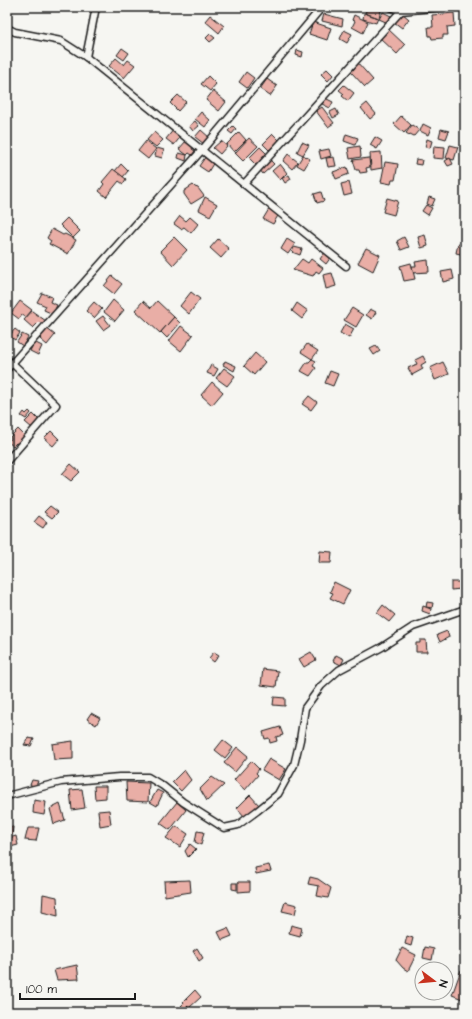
<svg xmlns="http://www.w3.org/2000/svg" width="472" height="1019" viewBox="0 0 472 1019" font-family="'Architects Daughter',sans-serif">
<style>
.building{fill:#e9aea6;stroke:#1c1c1c}
.lines{fill:none;stroke-linecap:round;stroke-linejoin:round}
.minor-casing{stroke:#1c1c1c;stroke-width:9}
.minor{stroke:#f6f6f2;stroke-width:6}
</style>
<rect width="100%" height="100%" fill="#f6f6f2"/>
<filter id="ink" filterUnits="userSpaceOnUse"><feTurbulence type="fractalNoise" baseFrequency=".025" numOctaves="2"/><feDisplacementMap in="SourceGraphic" scale="8" xChannelSelector="R" yChannelSelector="G"/><feConvolveMatrix kernelMatrix="1 2 1 2 8 2 1 2 1" color-interpolation-filters="sRGB"/></filter>
<g filter="url(#ink)">
<!-- building -->
<g class="building">
<rect x="279" y="7" width="12" height="3"/>
<path d="M368,7h14l-3,11 -14,-5z"/>
<path d="M383,12l8,4 -3,7 -9,-4z"/>
<path d="M364,13l14,5 -2,5 -13,-4z"/>
<path d="M402,13l7,6 -7,9 -8,-6z"/>
<path d="M454,13l1,13 -8,1 1,8h-5v3l-11,1 -1,-3h-2l-1,-9h5l-1,-12z"/>
<path d="M324,14l19,5 -1,7 -20,-5z"/>
<path d="M210,15l14,11 -5,7 -14,-12z"/>
<path d="M354,15l14,7 -5,11 -11,-6 3,-6 -3,-1z"/>
<path d="M313,22l18,6 -4,12 -18,-6z"/>
<path d="M387,28l18,17 -8,9 -18,-17z"/>
<path d="M344,30l8,4 -5,9 -7,-4z"/>
<path d="M210,34l5,4 -5,4 -4,-4z"/>
<path d="M122,48l7,5 -5,7 -7,-5z"/>
<path d="M297,50l6,2 -1,5 -6,-2z"/>
<path d="M116,58l8,7 4,-5 7,5 -11,13 -15,-12z"/>
<path d="M357,62l16,18 -8,7 -14,-15 4,-4 -3,-3z"/>
<path d="M327,69l6,6 -5,6 -7,-7z"/>
<path d="M246,72l8,6 -7,10 -8,-6z"/>
<path d="M208,76l8,8 -6,7 -9,-7z"/>
<path d="M267,79l10,7 -7,10 -10,-7z"/>
<path d="M344,85l10,8 -6,8 -6,-5 2,-2 -5,-4z"/>
<path d="M213,91l13,11 -7,9 -13,-11z"/>
<path d="M178,95l8,7 -8,9 -8,-8z"/>
<path d="M325,98l8,4 -3,6 -8,-4z"/>
<path d="M367,103l9,11 -6,5 -9,-11z"/>
<path d="M322,107l12,16 -6,4 -12,-16z"/>
<path d="M336,109l3,6 -6,3 -3,-6z"/>
<path d="M201,112l9,8 -5,7 -10,-8z"/>
<path d="M401,116l10,9 -7,8 -10,-9z"/>
<path d="M195,121l4,5 -6,5 -4,-5z"/>
<path d="M423,124l8,4 -3,7 -8,-4z"/>
<path d="M412,125l7,5 -5,6 -4,-2 -1,1 -3,-2z"/>
<path d="M233,126l3,3 -4,5 -4,-3z"/>
<path d="M174,129l8,6 -8,10 -8,-6z"/>
<path d="M441,129l8,2 -3,8 -7,-2z"/>
<path d="M201,130l9,8 -6,6 -9,-7z"/>
<path d="M154,132l9,8 -7,7 -9,-7z"/>
<path d="M239,132l7,8 -12,12 -7,-8z"/>
<path d="M273,134l6,6 -10,10 -6,-6z"/>
<path d="M346,134l12,4 -3,7 -11,-4z"/>
<path d="M375,137l7,4 -5,8 -7,-4z"/>
<path d="M249,138l9,8 -15,15 -8,-8z"/>
<path d="M427,139l5,2 -2,7 -5,-1z"/>
<path d="M146,141l10,8 -8,10 -10,-8z"/>
<path d="M186,141l7,6 -1,2 3,2 -3,4 -3,-2 -2,2 -8,-6z"/>
<path d="M221,141l6,5 -7,8 -7,-6z"/>
<path d="M302,142l7,3 -6,10 -6,-3z"/>
<path d="M450,145l8,2 -4,13 -8,-2z"/>
<path d="M360,146l1,11 -11,2 -2,-11z"/>
<path d="M434,146l11,1 -1,12 -11,-1z"/>
<path d="M260,147l7,7 -11,11 -7,-7z"/>
<path d="M157,148l7,2 -2,8 -7,-2z"/>
<path d="M329,149l2,7 -10,3 -2,-8z"/>
<path d="M381,152l1,16 -11,2 -1,-17z"/>
<path d="M179,153l8,2 -1,6 -8,-3z"/>
<path d="M288,154l10,8 -6,7 -9,-8z"/>
<path d="M303,155l7,4 -6,10 -7,-4z"/>
<path d="M206,156l8,6 -6,10 -9,-6z"/>
<path d="M334,157l2,9 -8,1 -2,-9z"/>
<path d="M369,158l1,9 -4,1 1,4 -7,1 -1,-3h-3l-3,-10z"/>
<path d="M450,158l3,6 -5,2 -3,-5z"/>
<path d="M416,159l6,1 -1,5 -6,-1z"/>
<path d="M270,160l4,4 -11,10 -4,-5z"/>
<path d="M464,160h1v10l-4,-1z"/>
<path d="M385,162l13,2 -3,16h-3l-1,4 -10,-2z"/>
<path d="M121,164l7,7 -5,6 -8,-6z"/>
<path d="M280,164l7,9 -7,7 -8,-9z"/>
<path d="M347,167l2,7 -13,5 -3,-7z"/>
<path d="M113,169l13,10 -3,5 -4,-3 -13,16 -7,-6 5,-7 -2,-2z"/>
<path d="M289,175l2,4 -6,4 -3,-5z"/>
<path d="M349,182l3,12 -8,2 -3,-12z"/>
<path d="M193,185l2,2 3,1 6,8 -13,8 -7,-10v-3z"/>
<path d="M321,192l3,9 -7,2 -3,-9z"/>
<path d="M205,197l12,7 -7,12 -11,-6z"/>
<path d="M429,197l6,2 -3,7 -5,-2z"/>
<path d="M387,198l11,3 -4,14 -11,-3z"/>
<path d="M426,205l6,3 -4,7 -6,-4z"/>
<path d="M269,209l10,5 -6,10 -10,-5z"/>
<path d="M180,216l6,5 4,-4 8,7 -7,9 -7,-6 -3,2 -7,-5z"/>
<path d="M67,218l13,13 -7,7 -13,-13z"/>
<path d="M52,229l11,6 2,-1 11,6 -8,14 -19,-10 2,-3 -4,-3z"/>
<path d="M425,235l3,11 -7,2 -3,-11z"/>
<path d="M174,237l13,13 -14,15 -13,-14z"/>
<path d="M404,237l5,10 -8,3 -4,-9z"/>
<path d="M218,239l11,10 -8,9 -11,-10z"/>
<path d="M287,239l8,5 -7,10 -7,-5z"/>
<path d="M458,244l7,2v9l-9,-2z"/>
<path d="M294,247l8,2 -2,6 -8,-3z"/>
<path d="M366,248l14,7 -7,16 -15,-8z"/>
<path d="M325,252l6,5 -5,7 -6,-5z"/>
<path d="M302,259l6,4 3,-4 12,9 -4,5 -3,-2 -3,5 -20,-6z"/>
<path d="M428,260l1,12 -16,1 -1,-7h4l-1,-4z"/>
<path d="M411,263l4,16 -11,2 -4,-15z"/>
<path d="M452,270l2,9 -11,3 -2,-10z"/>
<path d="M332,273l4,13 -10,3 -3,-14z"/>
<path d="M112,276l10,8 -8,10 -10,-8z"/>
<path d="M191,292l9,7 -11,15 -9,-8z"/>
<path d="M42,293l10,4 -2,5 7,3 -4,9 -9,-4 2,-4 -9,-4z"/>
<path d="M113,300l11,10 -9,11 -11,-9z"/>
<path d="M20,301l12,9 -6,7 -4,-2 -3,4 -8,-6z"/>
<path d="M143,301l8,7 6,-7 17,16 -14,16 -25,-23z"/>
<path d="M94,302l8,7 -8,9 -8,-7z"/>
<path d="M297,303l11,8 -6,8 -10,-8z"/>
<path d="M352,308l11,7 -7,12 -12,-7z"/>
<path d="M370,309l6,3 -4,7 -6,-4z"/>
<path d="M32,311l14,10 -3,4 -4,-3 -6,6 -9,-8z"/>
<path d="M103,316l7,9 -7,5 -7,-9z"/>
<path d="M174,317l6,6 -13,15 -6,-6z"/>
<path d="M345,324l9,5 -5,9 -9,-5z"/>
<path d="M181,326l12,9 -12,16 -12,-10z"/>
<path d="M46,328l9,7 -8,10 -7,-6 1,-1 -2,-2z"/>
<path d="M15,329l5,4 -5,7 -6,-4z"/>
<path d="M22,334l6,3 -5,9 -6,-4z"/>
<path d="M34,342l8,4 -4,9 -8,-4z"/>
<path d="M307,344l11,7 -6,8 -11,-7z"/>
<path d="M376,346l4,5 -6,4 -4,-6z"/>
<path d="M255,353l10,9 -11,13 -10,-9z"/>
<path d="M423,356l3,6 -5,3 2,4 -11,6 -4,-7 9,-4 -2,-4z"/>
<path d="M312,359l4,2 -3,5 3,2 -6,8 -9,-5 6,-9h2z"/>
<path d="M225,361l11,5 -2,5 -11,-6z"/>
<path d="M443,362l6,12 -14,6 -5,-12z"/>
<path d="M211,365l7,4 -4,7 -7,-3z"/>
<path d="M224,368l11,8 -8,10 -11,-8z"/>
<path d="M330,371l8,3 -5,12 -8,-3z"/>
<path d="M212,382l11,10 -11,13 -11,-10z"/>
<path d="M309,396l8,6 -6,8 -9,-6z"/>
<path d="M29,411l2,2 -5,6 -5,-3 3,-4 2,2z"/>
<path d="M33,414l6,6 -7,8 -7,-6z"/>
<path d="M18,429l7,7 -7,8 -2,-1 -3,3 -5,-4 3,-3 -1,-2z"/>
<path d="M51,431l8,8 -6,7 -9,-8z"/>
<path d="M71,464l9,8 -9,9 -9,-7z"/>
<path d="M50,506l8,6 -6,6 -8,-6z"/>
<path d="M39,516l8,6 -4,6 -9,-6z"/>
<path d="M320,551l12,1 -1,11h-12z"/>
<path d="M334,582l16,8 -7,14 -13,-6 3,-5 -3,-1z"/>
<path d="M451,582h9l1,7 -10,1z"/>
<path d="M427,602l6,1 -1,5 -6,-1z"/>
<path d="M383,605l12,10 -6,7 -12,-9z"/>
<path d="M423,606l8,3 -1,5 -8,-3z"/>
<path d="M447,631l2,6 -9,5 -3,-7z"/>
<path d="M420,640h6l1,12h-11v-9h4z"/>
<path d="M214,652l5,3 -5,7 -5,-4z"/>
<path d="M311,652l5,8 -12,7 -5,-8z"/>
<path d="M336,655l8,4 -3,6 -8,-4z"/>
<path d="M263,669l15,2 -2,16 -15,-2z"/>
<path d="M274,697l11,1v8l-12,-1z"/>
<path d="M91,713l9,5 -4,7 -9,-6z"/>
<path d="M280,727l3,8 -7,2 1,4 -7,2 -1,-5 -4,1 -2,-7z"/>
<path d="M28,738l6,1 -3,7 -7,-1z"/>
<path d="M223,740l10,8 -8,10 -10,-8z"/>
<path d="M73,741v18l-19,1 -2,-16z"/>
<path d="M237,747l11,9 -13,16 -11,-9z"/>
<path d="M269,759l17,10 -7,11 -17,-10z"/>
<path d="M251,761l8,8 -3,4 2,2 -13,15 -11,-10z"/>
<path d="M184,770l7,10 -10,11 -9,-9z"/>
<path d="M212,777l12,8 -17,16 -7,-12z"/>
<path d="M32,780l6,1 -2,5 -6,-1z"/>
<path d="M126,782l23,1 -1,19 -21,-1z"/>
<path d="M94,786h12v12l-11,1z"/>
<path d="M82,789l3,19 -13,2 -2,-20z"/>
<path d="M157,790l6,3 -6,13 -7,-4z"/>
<path d="M250,795l9,10 -14,12 -8,-9z"/>
<path d="M34,800l12,2 -2,13 -11,-2z"/>
<path d="M177,802l9,8 -16,20 -10,-7z"/>
<path d="M60,804l5,16 -11,4 -4,-15z"/>
<path d="M109,810l2,14 -11,2 -2,-15z"/>
<path d="M7,826l6,1 -1,8h-5z"/>
<path d="M176,826l12,8 -8,13 -14,-9z"/>
<path d="M28,828h11l-3,13 -11,-1z"/>
<path d="M197,831l7,1 -3,13 -6,-3z"/>
<path d="M16,836l2,9 -8,2 -1,-9z"/>
<path d="M190,844l6,5 -8,8 -3,-6z"/>
<path d="M269,865l2,6 -15,3 -1,-6z"/>
<path d="M310,877l8,2 13,9 -3,10 -11,-2 2,-10 -11,-2z"/>
<path d="M190,880l1,12 -26,4 -1,-15z"/>
<path d="M238,882h12v9l-12,1z"/>
<path d="M232,883h5v7l-5,-1z"/>
<path d="M43,894l14,3 1,19 -16,-4z"/>
<path d="M285,902l12,3 -2,9 -13,-3z"/>
<path d="M291,925l11,3 -2,8 -11,-3z"/>
<path d="M228,928l4,8 -10,4 -4,-8z"/>
<path d="M407,936l6,2 -2,8 -6,-2z"/>
<path d="M425,947l9,2 -2,11 -9,-2z"/>
<path d="M197,948l6,10 -4,3 -6,-10z"/>
<path d="M402,948l14,7 -8,16 -5,-3 -7,-8z"/>
<path d="M77,965l2,14 -22,1 -3,-10z"/>
<path d="M461,970l4,1v29l-13,-5z"/>
<path d="M195,990l6,7 -12,11 -2,-2 -3,3 -3,-3 3,-3 -1,-1z"/>
</g>
<g class="lines">
<!-- minor casing -->
<g class="minor-casing">
<g id="minor">
<path d="M391,7l10,4 43,-4"/>
<path d="M7,28l8,4 46,9 25,16 260,209"/>
<path d="M86,57l10,-50"/>
<path d="M244,184l157,-173"/>
<path d="M7,369l195,-219 120,-143"/>
<path d="M7,461l49,-56 -44,-42"/>
<path d="M7,796l54,-14 58,-5h29l15,9 20,16 41,26 14,-3 19,-14 21,-17 16,-29 6,-25 5,-32 16,-22 18,-16 43,-23 31,-20 52,-18"/>
</g>
</g>
<!-- minor -->
<use href="#minor" class="minor"/>
</g>
</g>
<!-- margin -->
<rect width="472" height="1019" fill="none" stroke="#f6f6f2" stroke-width="24"/>
<rect x="12" y="12" width="448" height="995" fill="none" stroke="#1c1c1c" stroke-width="1.5" filter="url(#ink)"/>
<!-- north arrow -->
<g transform="translate(434 981) rotate(106)"><circle r="19" fill="#f6f6f2" stroke="#9f9f9c"/>
<path d="M0-3L7 15L0 10L-7 15Z" fill="#c8321e"/>
<text y="-6" font-size="11" font-weight="bold" text-anchor="middle" fill="#1c1c1c">N</text>
</g>
<!-- scale -->
<path d="M20 993v6h115v-6" fill="none" stroke="#1c1c1c" stroke-width="2"/>
<text x="26" y="993" font-size="12" fill="#1c1c1c" stroke="#f6f6f2" stroke-width="3" paint-order="stroke">100 m</text>
</svg>
